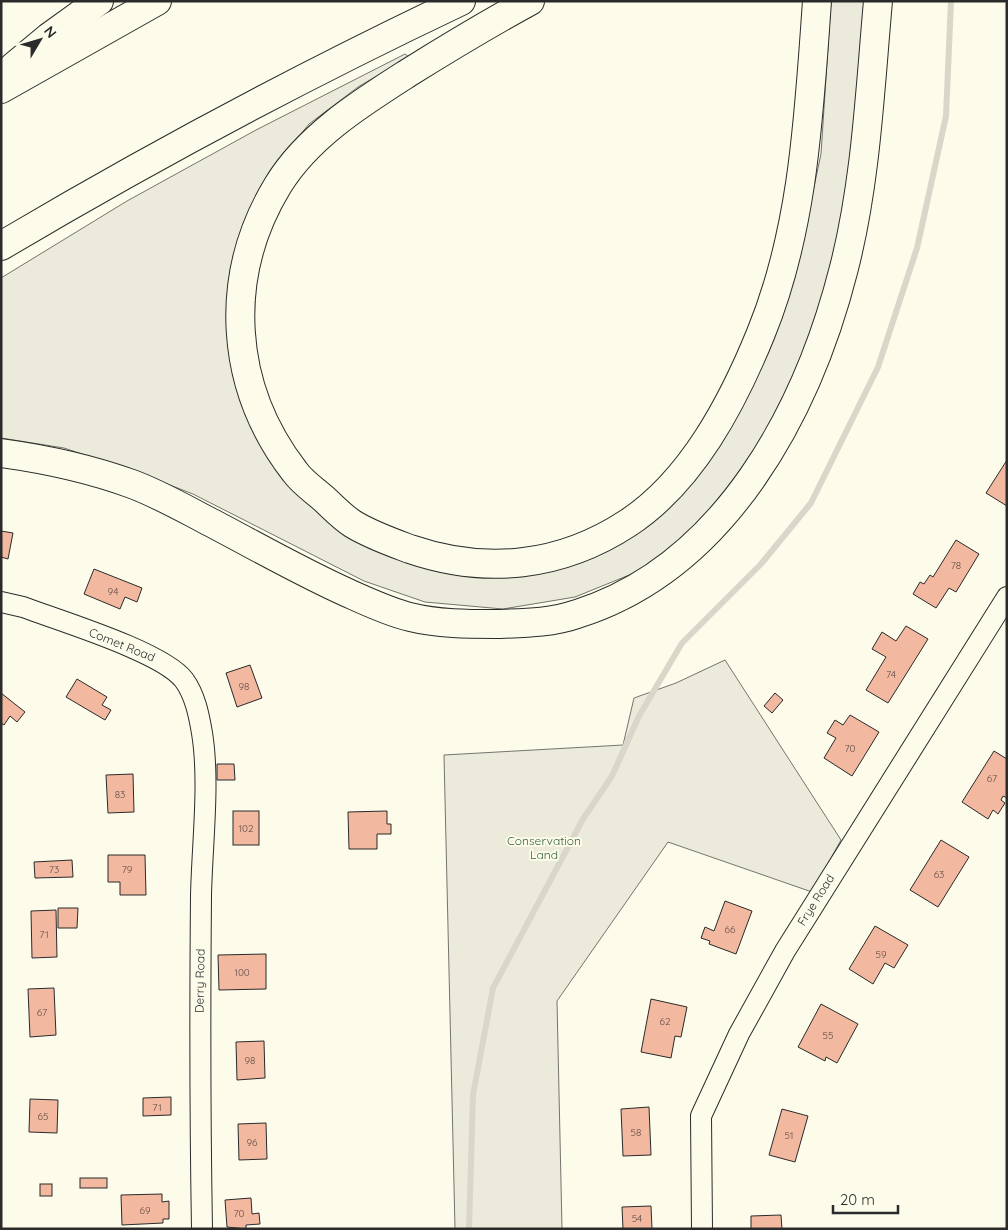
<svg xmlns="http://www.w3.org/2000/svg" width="1008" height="1230" viewBox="0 0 1008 1230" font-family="Quicksand,sans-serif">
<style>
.green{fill:#ecebdb;stroke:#74746e}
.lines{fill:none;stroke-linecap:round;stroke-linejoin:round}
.stream{stroke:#d8d7c9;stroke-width:6}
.building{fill:#f2b8a0;stroke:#2b2b2b}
.street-casing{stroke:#2b2b2b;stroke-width:22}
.highway-casing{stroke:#2b2b2b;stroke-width:30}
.street{stroke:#fdfbea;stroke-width:20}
.highway{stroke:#fdfbea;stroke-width:28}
.labels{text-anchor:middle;stroke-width:4;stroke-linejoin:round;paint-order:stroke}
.number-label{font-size:10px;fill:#5d4e48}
.street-label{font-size:12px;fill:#2b2b2b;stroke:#fdfbea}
.park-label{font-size:12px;fill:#34623c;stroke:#fdfbea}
</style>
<rect width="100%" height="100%" fill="#fdfbea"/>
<!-- green -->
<g class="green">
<path d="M831,1h38l-13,157 -26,141 -66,145 -79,95 -46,32 -64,26 -72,12 -78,-7 -61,-21 -171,-87 -54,-21 -75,-25 -63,-10v-160l126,-77 129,-71 149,-76 4,3 -51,30 -49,37 -31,38 -41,91 22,176 150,129 195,-15 125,-119 32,-55 21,-53 20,-73 19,-89z"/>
<path d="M725,660l116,180 -29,52 -144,-50 -111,159 5,228h-107l-11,-474 179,-10 11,-47 42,-15z"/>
</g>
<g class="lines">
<!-- stream -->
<path class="stream" d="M469,1229l4,-134 20,-107 90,-169 29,-43 27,-60 43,-73 79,-79 50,-61 67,-136 39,-119 29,-132 5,-115"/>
</g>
<!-- building -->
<g class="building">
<path d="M1007,460v46l-21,-13z"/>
<path d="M1,531l12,2 -5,26 -7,-2z"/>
<path d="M956,540l23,14 -23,38 -7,-4 -13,20 -23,-14 7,-12 4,2 6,-9 3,2z"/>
<path d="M94,569l48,19 -5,14 -12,-5 -5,12 -36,-15z"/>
<path d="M906,626l22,13 -40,64 -22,-13 20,-33 -14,-8 10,-17 14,9z"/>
<path d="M250,665l12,33 -25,9 -11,-34z"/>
<path d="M77,679l30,18 -5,8 9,5 -6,10 -39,-23z"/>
<path d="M1,693l24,19 -8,10 -7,-6 -6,9 -3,-2z"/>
<path d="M775,693l8,7 -11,13 -8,-7z"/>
<path d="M850,715l29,17 -27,44 -28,-18 12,-20 -9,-5 8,-13 8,5z"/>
<path d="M994,751l13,8v39l-4,-2 -2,4 4,3 -7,11 -5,-4 -5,9 -26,-17z"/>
<path d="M217,764h17l1,16h-18z"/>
<path d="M133,774l1,38 -26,1 -2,-38z"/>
<rect x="233" y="811" width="26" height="34"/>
<path d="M387,811v13h4v10h-14v15h-28l-1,-37z"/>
<path d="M941,840l28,17 -31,50 -28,-17z"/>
<path d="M108,855h37l1,40h-26v-13h-12z"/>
<path d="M72,860l1,17 -38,1 -1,-16z"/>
<path d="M725,901l27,10 -16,43 -27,-10 1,-3 -9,-3 4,-11 9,4z"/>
<path d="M58,908h20l-1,20h-19z"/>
<path d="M56,910l1,47 -25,1 -1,-47z"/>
<path d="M875,926l33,19 -14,23 -9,-5 -12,21 -24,-15z"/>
<path d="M266,954v35l-47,1 -1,-35z"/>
<path d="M54,988l2,47 -26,2 -2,-48z"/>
<path d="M651,999l36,8 -6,30 -6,-1 -4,22 -30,-6z"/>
<path d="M821,1004l37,20 -21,39 -11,-6 -1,4 -27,-14z"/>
<path d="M264,1041l1,37 -28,2 -1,-38z"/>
<path d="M171,1097v18l-28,1v-18z"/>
<path d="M30,1099l28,1 -1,33 -28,-1z"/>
<path d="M649,1107l2,48 -28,1 -2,-47z"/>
<path d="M782,1109l26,7 -13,46 -26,-7z"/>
<path d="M266,1123l1,36 -28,1 -1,-36z"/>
<rect x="80" y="1178" width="27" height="10"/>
<rect x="40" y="1184" width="12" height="12"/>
<path d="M162,1194v8l7,-1v18h-6v4l-41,2 -1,-30z"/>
<path d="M251,1198l1,16 7,-1 1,11 -14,1v4l-19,-2 -2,-27z"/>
<path d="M651,1206l1,23h-29l-1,-22z"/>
<path d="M781,1215l1,14h-31v-13z"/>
</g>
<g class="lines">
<!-- street casing -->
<g class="street-casing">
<g id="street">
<path d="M1,602l22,5c37,14 140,45 161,73 11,15 15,35 18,53 8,49 0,112 -1,163 -1,111 -1,222 1,333"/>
<path d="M702,1229l-1,-113 38,-82 46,-83 222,-354"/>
</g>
</g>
<!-- highway casing -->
<g class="highway-casing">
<g id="highway">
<path d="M530,1c-42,23 -82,47 -122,72 -47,30 -100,63 -130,112 -56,92 -49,202 17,287 7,10 19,18 28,26 10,9 19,19 30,26 18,11 38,18 57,25 76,26 151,18 218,-26 64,-42 105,-121 133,-190 43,-105 48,-221 56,-332"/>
<path d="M13,67l36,-30 50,-36"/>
<path d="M1,89l156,-88"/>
<path d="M1,246c150,-89 302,-170 460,-245"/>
<path d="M1,453c44,6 90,16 131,31 27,10 53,25 78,38 46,24 91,50 138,71 20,9 41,19 62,24 28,7 58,7 87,7 27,-1 54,-1 80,-10 149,-47 231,-204 267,-346 22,-86 26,-178 34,-267"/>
</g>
</g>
<!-- street -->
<use href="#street" class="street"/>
<!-- highway -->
<use href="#highway" class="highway"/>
</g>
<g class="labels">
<!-- number labels -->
<g class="number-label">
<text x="956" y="569">78</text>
<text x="113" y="595">94</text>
<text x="891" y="678">74</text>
<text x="244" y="690">98</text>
<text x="850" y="752">70</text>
<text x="992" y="782">67</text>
<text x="120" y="798">83</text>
<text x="246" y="832">102</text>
<text x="54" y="873">73</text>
<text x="127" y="873">79</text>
<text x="939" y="878">63</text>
<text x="730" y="933">66</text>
<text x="44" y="938">71</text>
<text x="881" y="958">59</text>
<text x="242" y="976">100</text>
<text x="42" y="1016">67</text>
<text x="665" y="1025">62</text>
<text x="828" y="1039">55</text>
<text x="250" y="1064">98</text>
<text x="157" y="1111">71</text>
<text x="43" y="1120">65</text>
<text x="636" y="1136">58</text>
<text x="789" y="1139">51</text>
<text x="252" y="1146">96</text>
<text x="145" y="1214">69</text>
<text x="239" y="1217">70</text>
<text x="637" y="1222">54</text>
</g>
<!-- street labels -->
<g class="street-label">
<text transform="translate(122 645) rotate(22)" y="4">Comet Road</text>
<text transform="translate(816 900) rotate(-58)" y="4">Frye Road</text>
<text transform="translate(200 981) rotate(-89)" y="4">Derry Road</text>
</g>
<!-- park labels -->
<g class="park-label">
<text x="544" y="845">Conservation<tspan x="544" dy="14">Land</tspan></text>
</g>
</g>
<!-- border -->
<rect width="1008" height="1230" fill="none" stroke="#2b2b2b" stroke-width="5"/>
<!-- north arrow -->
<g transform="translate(40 40) rotate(52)" stroke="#fdfbea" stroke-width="4" paint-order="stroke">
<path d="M0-4L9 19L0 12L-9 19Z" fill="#2b2b2b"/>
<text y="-8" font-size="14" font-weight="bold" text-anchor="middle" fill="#2b2b2b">N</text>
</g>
<!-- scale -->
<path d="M833 1205v8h65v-8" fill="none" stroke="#2b2b2b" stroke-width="2.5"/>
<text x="840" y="1205" font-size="15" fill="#2b2b2b" stroke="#fdfbea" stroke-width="4" paint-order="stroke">20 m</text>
</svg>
